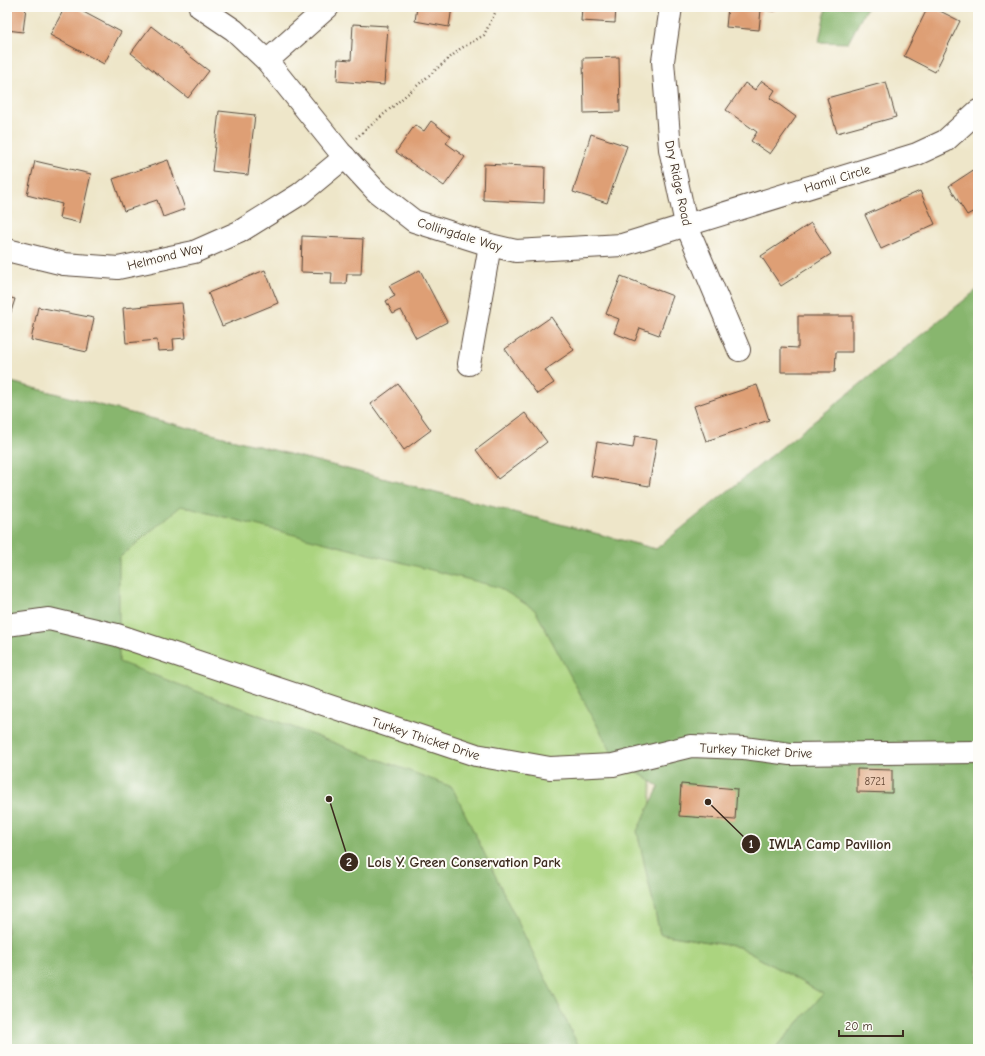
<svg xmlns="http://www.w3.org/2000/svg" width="985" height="1056" viewBox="0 0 985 1056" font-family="'Comic Neue',sans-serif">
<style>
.green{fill:#abd47f;stroke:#737f4e}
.forest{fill:#88b66e;stroke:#627046}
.building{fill:#de9f75}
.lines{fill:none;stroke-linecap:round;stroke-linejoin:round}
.minor-casing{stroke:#564638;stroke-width:24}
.path{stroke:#564638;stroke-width:2.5;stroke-dasharray:1 3;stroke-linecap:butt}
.minor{stroke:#fff;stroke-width:22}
.labels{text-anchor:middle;stroke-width:4;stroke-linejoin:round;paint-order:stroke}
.number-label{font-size:11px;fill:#644734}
.street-label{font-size:13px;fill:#3b2a1e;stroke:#fdfcf7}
.leader{fill:none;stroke:#3b2a1e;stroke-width:1.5}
.callout-dot{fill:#3b2a1e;stroke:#fdfcf7;stroke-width:1.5}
.mark-label{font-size:12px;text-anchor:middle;font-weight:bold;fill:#fff}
.callout-label{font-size:14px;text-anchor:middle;font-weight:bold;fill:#3b2a1e;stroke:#fdfcf7;stroke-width:4;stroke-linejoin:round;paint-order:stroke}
</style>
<rect width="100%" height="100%" fill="#fdfcf7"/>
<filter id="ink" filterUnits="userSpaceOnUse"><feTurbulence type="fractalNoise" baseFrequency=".025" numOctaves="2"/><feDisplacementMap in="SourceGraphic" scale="8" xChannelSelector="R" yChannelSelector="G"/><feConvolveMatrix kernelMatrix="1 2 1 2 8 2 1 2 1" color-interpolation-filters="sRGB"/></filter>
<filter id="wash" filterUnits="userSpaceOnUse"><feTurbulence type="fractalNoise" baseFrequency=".012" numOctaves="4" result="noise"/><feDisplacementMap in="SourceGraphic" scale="16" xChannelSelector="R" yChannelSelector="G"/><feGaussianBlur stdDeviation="0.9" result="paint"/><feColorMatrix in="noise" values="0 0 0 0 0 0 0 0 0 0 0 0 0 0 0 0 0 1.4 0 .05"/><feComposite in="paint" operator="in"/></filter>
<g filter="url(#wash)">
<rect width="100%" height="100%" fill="#eee6c9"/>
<!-- green -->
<path class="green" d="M7,381l649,168 -7,335 11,50 79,13 84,47 -48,55h-768z"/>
<!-- forest -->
<g class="forest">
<path d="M826,7h41l-19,36 -29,-1z"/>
<path d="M978,289v760h-203l48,-55 -84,-47 -79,-13 -23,-103 22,-44 -46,-32 -78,-145 -37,-23 -317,-81 -62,52v104l333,125 128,262h-573v-668l649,168z"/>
</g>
<g id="blocks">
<!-- building -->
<g class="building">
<path d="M7,7h19l-3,25 -16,-2z"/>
<path d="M65,7h9l47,25 -17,32 -54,-29z"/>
<path d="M417,7h35l-3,20 -34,-6z"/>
<path d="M582,7h34l-1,16 -34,-2z"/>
<path d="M728,7h47v4l-14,-1 -2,20 -33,-3z"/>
<path d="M928,7h4l28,14 -25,51 -31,-16z"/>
<path d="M353,24l35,2 -4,59 -47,-4 1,-22 13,1z"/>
<path d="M151,26l58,45 -21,27 -57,-45z"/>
<path d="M619,57l1,55 -36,1 -1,-55z"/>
<path d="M762,81l13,9 -5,8 26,19 -26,37 -19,-13 6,-9 -31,-22 19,-27 10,7z"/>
<path d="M886,82l10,35 -59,16 -10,-35z"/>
<path d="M219,111l36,4 -7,60 -36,-4z"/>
<path d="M431,121l20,15 -5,7 19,14 -21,29 -48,-34 19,-27 9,6z"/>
<path d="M591,134l36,12 -20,57 -34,-11z"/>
<path d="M168,160l17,49 -22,8 -6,-17 -33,11 -11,-32z"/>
<path d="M35,161l56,13 -11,49 -21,-5 3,-14 -35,-9z"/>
<path d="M484,164l61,3 -1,36 -61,-3z"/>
<path d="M978,167v42l-11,6 -18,-29z"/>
<path d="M920,191l15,33 -54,25 -16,-34z"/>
<path d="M811,223l20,31 -50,32 -20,-30z"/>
<path d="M302,236l61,3 -2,35h-14l-1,10h-15l1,-11 -31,-1z"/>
<path d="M265,270l13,33 -56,23 -14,-33z"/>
<path d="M420,270l27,52 -31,16 -15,-28 -8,4 -7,-13 9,-5 -6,-10z"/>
<path d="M621,276l52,20 -14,39 -19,-7 -5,13 -21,-8 5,-14 -13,-5z"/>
<path d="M7,297l8,2 -8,26z"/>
<path d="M182,303l4,35 -13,1 1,11 -16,1 -1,-11 -31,3 -3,-35z"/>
<path d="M38,307l56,11 -7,34 -56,-12z"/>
<path d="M798,316h54v36h-16l-1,20h-54v-25l17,1z"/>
<path d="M551,317l23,33 -29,20 9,13 -17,11 -32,-45z"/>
<path d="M398,384l33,46 -27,20 -33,-46z"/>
<path d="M757,385l12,35 -63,21 -12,-35z"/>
<path d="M525,413l22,29 -49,37 -22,-29z"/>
<path d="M635,436l22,4 -8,46 -58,-10 6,-34 36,6z"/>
<path d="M857,769l35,1v23l-35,-1z"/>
<path d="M681,784l56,5 -2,31 -56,-4z"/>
</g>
</g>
</g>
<g filter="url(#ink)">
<use href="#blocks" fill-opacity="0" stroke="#564638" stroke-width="1"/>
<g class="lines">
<!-- minor casing -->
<g class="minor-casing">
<g id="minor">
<path d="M200,7l34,23 33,31 73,91 37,40 37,29 76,24 26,6 106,-6 295,-91 28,-13 33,-30"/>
<path d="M671,7l-8,54 7,88 16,75 53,126"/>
<path d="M267,61l61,-54"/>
<path d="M7,250l57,14 54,4 76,-16 45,-20 61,-38 45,-37"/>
<path d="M469,364l21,-119"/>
<path d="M7,625l42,-6 68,16 359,120 74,13 63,-3 78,-19 53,2 46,6 188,-2"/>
</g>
</g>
<!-- path -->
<path class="path" d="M356,138l104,-89 24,-14 14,-28"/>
<!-- minor -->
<use href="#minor" class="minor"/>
</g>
</g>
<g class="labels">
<!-- number labels -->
<g class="number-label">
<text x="875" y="785">8721</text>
</g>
<!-- street labels -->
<g class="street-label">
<text transform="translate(837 178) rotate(-17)" y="5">Hamil Circle</text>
<text transform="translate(679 183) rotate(78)" y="5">Dry Ridge Road</text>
<text transform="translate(460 234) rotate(17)" y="5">Collingdale Way</text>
<text transform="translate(165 256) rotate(-14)" y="5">Helmond Way</text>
<text transform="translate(426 738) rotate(18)" y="5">Turkey Thicket Drive</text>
<text transform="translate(756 750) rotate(3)" y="5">Turkey Thicket Drive</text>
</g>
</g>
<!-- callouts -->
<path class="leader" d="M708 802L751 844M329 799L349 862"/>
<g class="callout-dot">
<circle cx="708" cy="802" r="4"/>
<circle cx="329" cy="799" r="4"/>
<circle cx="751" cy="844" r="10"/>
<circle cx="349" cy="862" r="10"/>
</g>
<g class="mark-label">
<text x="751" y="848">1</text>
<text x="349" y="866">2</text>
</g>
<g class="callout-label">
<text x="830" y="849">IWLA Camp Pavilion</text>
<text x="464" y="867">Lois Y. Green Conservation Park</text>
</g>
<!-- margin -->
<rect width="985" height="1056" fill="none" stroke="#fdfcf7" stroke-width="24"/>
<!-- scale -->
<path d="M839 1030v6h64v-6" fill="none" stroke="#3b2a1e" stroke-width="2"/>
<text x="845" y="1030" font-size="12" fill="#3b2a1e" stroke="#fdfcf7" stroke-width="3" paint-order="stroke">20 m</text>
</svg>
